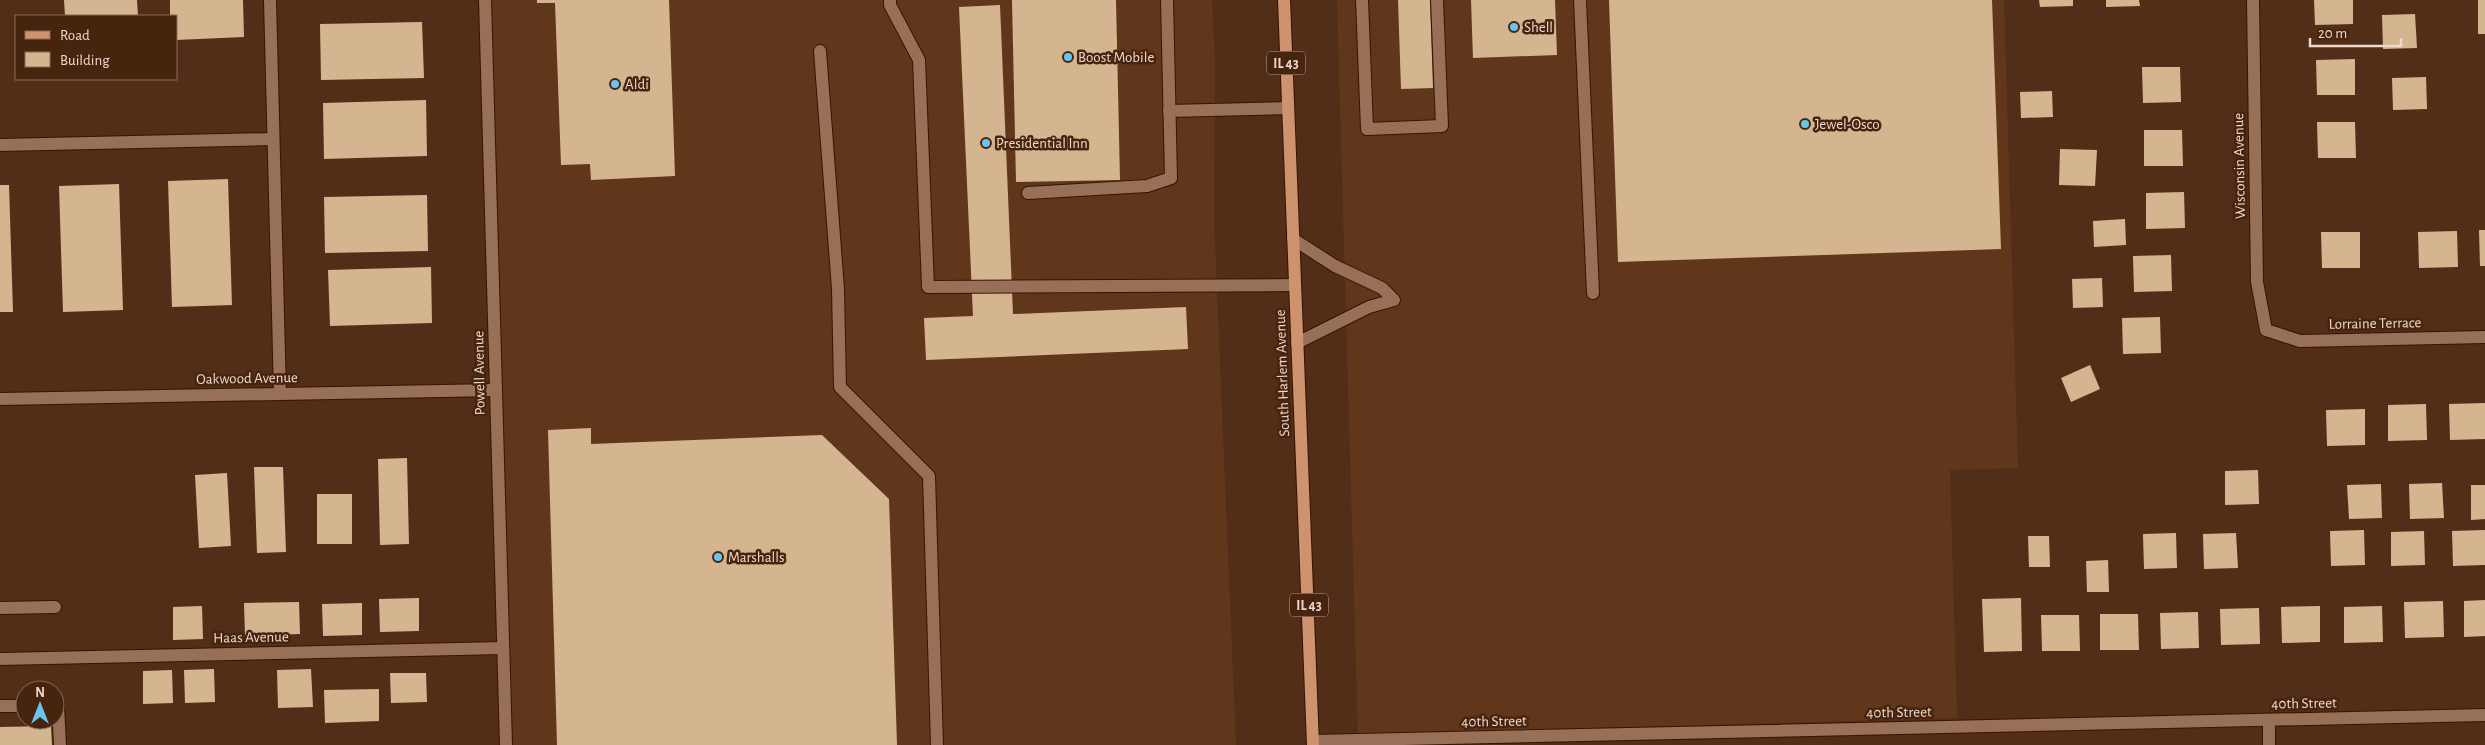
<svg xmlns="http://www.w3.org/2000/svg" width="2485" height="745" viewBox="0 0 2485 745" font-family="'Alegreya Sans',sans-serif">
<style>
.built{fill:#61371c}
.building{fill:#d5b590}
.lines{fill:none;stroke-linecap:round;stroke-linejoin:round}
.minor-casing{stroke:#361500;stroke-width:14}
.major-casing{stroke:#361500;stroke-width:14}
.minor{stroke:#986f57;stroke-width:12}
.major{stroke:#cf926e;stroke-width:12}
.poi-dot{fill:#68c4f0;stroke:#47240e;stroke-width:2}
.labels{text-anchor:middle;stroke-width:5;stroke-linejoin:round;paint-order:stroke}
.shield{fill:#47240e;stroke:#bda292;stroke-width:1}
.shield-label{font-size:14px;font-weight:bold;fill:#efd8cb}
.poi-label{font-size:15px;fill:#efd8cb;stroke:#47240e;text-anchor:start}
.street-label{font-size:15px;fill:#efd8cb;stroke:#47240e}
</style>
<rect width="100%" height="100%" fill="#522e18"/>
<!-- built -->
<g class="built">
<path d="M486,0h726l3,63 -1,157 22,525h-730z"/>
<path d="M1337,0h667l14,468 -68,2 7,248 -599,17z"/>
</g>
<!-- building -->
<g class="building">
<path d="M64,0h73l1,16h-73z"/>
<path d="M170,0h73l1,37 -68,3v-24h-6z"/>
<path d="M537,0h132l6,176 -84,4 -1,-16 -29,1 -6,-162h-18z"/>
<path d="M1012,0h104l4,180 -104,2z"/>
<path d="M1398,0h32l3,88 -32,1z"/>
<path d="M1471,0h84l2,55 -84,3z"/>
<path d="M1609,0h383l9,249 -383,13z"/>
<path d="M2039,0h34v6l-33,1z"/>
<path d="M2106,0h33l1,6 -34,1z"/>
<path d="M2314,0h39v24l-38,1z"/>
<rect x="2478" y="0" width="7" height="34"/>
<path d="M1000,5l13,309 173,-7 2,42 -262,11 -2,-42 49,-2 -14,-309z"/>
<path d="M2415,14l2,34 -34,1 -1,-34z"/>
<path d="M422,22l2,56 -103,2 -1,-56z"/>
<path d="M2355,59v36h-38l-1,-35z"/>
<path d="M2142,67h38l1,35 -38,1z"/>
<path d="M2426,77l1,32 -34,1 -1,-32z"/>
<path d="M2052,91l1,26 -32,1 -1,-26z"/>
<path d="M426,100l1,56 -103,3 -1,-56z"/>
<path d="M2317,122h38l1,36h-38z"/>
<path d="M2144,130h38l1,36h-39z"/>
<path d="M2060,149l37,1 -2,36 -36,-1z"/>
<path d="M228,179l4,126 -60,2 -4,-126z"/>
<path d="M119,184l4,126 -60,2 -4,-126z"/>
<path d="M0,185h9l4,127h-13z"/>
<path d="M2184,192l1,36 -39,1v-36z"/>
<path d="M427,195l1,56 -103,2 -1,-56z"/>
<path d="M2125,219l1,26 -32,2 -1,-26z"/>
<path d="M2479,230h6v36h-5z"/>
<path d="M2457,231l1,36 -39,1 -1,-36z"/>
<path d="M2321,232h39v36h-38z"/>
<path d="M2171,255l1,36 -38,1 -1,-36z"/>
<path d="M431,267l1,56 -102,3 -2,-56z"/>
<path d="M2102,278l1,29 -30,1 -1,-29z"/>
<path d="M2160,317l1,36 -38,1 -1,-36z"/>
<path d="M2090,365l10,24 -29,13 -10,-24z"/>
<path d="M2485,403v36l-35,1 -1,-36z"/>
<path d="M2426,404l1,36 -39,1v-36z"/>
<path d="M2365,409v36l-38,1 -1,-36z"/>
<path d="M591,428v16l231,-9 67,64 8,246h-340l-9,-315z"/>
<path d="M407,458l2,86 -29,1 -2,-86z"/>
<path d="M254,467h29l3,85 -29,1z"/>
<path d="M2258,470l1,34 -34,1v-34z"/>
<path d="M227,473l4,73 -32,2 -4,-73z"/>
<path d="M2442,483l2,35 -34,1 -1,-35z"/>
<path d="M2381,484l1,34 -33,1 -2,-34z"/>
<path d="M2471,485h14v34l-14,1z"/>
<rect x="317" y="494" width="35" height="50"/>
<path d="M2364,530l1,35 -34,1 -1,-35z"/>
<path d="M2485,530v35l-32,1 -1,-35z"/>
<path d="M2424,531l1,34 -34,1v-34z"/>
<path d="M2176,533l1,35 -33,1 -1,-35z"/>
<path d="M2236,533l2,35 -34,1 -1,-35z"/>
<path d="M2028,536h21l1,31h-21z"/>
<path d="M2108,560l1,32h-22l-1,-31z"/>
<path d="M419,598v33l-39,1 -1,-33z"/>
<path d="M2021,598l1,53 -38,1 -2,-53z"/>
<path d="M2485,600v36l-21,1v-36z"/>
<path d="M2443,601l1,36 -39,1 -1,-36z"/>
<path d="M299,602l1,32 -55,2 -1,-33z"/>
<path d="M362,603v32l-39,1 -1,-32z"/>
<path d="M202,606l1,33 -30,1v-33z"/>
<path d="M2320,606v36l-38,1 -1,-36z"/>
<path d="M2382,606l1,36 -39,1v-36z"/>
<path d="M2259,608l1,36 -39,1 -1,-36z"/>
<path d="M2198,612l1,36 -38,1 -1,-36z"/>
<path d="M2100,614h38l1,36h-39z"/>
<path d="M2041,615h38l1,36h-38z"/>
<path d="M214,669l1,33 -30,1 -1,-33z"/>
<path d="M311,669l2,38 -35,1 -1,-38z"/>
<path d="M172,670l1,33 -30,1v-33z"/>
<path d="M390,673h36l1,29 -36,1z"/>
<path d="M379,689v32l-54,2 -1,-33z"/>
<path d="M51,726l1,19h-52v-18z"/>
</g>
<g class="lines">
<!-- minor casing -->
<g class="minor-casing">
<g id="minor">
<path d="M270,0l10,393"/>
<path d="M485,0l21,745"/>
<path d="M890,0v5l29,55 9,227 367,-2"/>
<path d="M1362,0l5,129 75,-3 -5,-126"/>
<path d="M1580,0l13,293"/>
<path d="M2253,0l4,282 9,48 34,11 185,-4"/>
<path d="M820,51l18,238 2,98 89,89 8,269"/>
<path d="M1169,111l118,-3"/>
<path d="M0,145l273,-6"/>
<path d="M1028,193l119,-7 24,-8 -4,-178"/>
<path d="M1293,239l42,27 47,22 12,12 -25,7 -72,36"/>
<path d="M0,399l495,-9"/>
<path d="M0,608l55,-1"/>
<path d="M0,659l503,-11"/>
<path d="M55,705h3l2,40"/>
<path d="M0,706h25"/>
<path d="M2269,720v25"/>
<path d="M1313,741l1172,-26"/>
</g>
</g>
<!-- major casing -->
<g class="major-casing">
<path id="major" d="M1284,0l29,745"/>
</g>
<!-- minor -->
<use href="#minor" class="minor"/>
<!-- major -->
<use href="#major" class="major"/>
</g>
<!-- markers -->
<g class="poi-dot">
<circle cx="1514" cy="27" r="5"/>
<circle cx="1068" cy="57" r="5"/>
<circle cx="615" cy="84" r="5"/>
<circle cx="1805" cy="124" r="5"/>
<circle cx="986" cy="143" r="5"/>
<circle cx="718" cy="557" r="5"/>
</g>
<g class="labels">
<!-- shield labels -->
<g class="shield">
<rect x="1267" y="51.5" width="38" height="23" rx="4"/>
<rect x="1290" y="593.5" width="38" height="23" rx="4"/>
</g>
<g class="shield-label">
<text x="1286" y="68">IL 43</text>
<text x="1309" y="610">IL 43</text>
</g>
<!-- poi labels -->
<g class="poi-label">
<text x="1524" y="32">Shell</text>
<text x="1078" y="62">Boost Mobile</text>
<text x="625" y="89">Aldi</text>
<text x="1815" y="129">Jewel-Osco</text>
<text x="996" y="148">Presidential Inn</text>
<text x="728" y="562">Marshalls</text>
</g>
<!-- street labels -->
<g class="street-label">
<text transform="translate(2239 166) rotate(-91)" y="5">Wisconsin Avenue</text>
<text transform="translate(2375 323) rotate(-1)" y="5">Lorraine Terrace</text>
<text transform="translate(479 373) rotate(-91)" y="5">Powell Avenue</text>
<text transform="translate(1282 373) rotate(-92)" y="5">South Harlem Avenue</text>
<text transform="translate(247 378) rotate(-1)" y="5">Oakwood Avenue</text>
<text transform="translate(251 637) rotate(-1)" y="5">Haas Avenue</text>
<text transform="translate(2304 703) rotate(-1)" y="5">40th Street</text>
<text transform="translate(1899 712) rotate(-1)" y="5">40th Street</text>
<text transform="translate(1494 721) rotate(-1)" y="5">40th Street</text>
</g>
</g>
<!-- legend -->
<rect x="15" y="15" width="162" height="65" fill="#47240e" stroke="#8a6c5a"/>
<rect x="25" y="31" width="25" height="8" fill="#cf926e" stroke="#8a6c5a"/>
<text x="60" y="40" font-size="15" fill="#efd8cb">Road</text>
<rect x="25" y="52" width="25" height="15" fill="#d5b590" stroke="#8a6c5a"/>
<text x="60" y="65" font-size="15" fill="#efd8cb">Building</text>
<!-- north arrow -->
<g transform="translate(40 705)"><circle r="24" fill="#47240e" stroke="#8a6c5a"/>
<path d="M0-4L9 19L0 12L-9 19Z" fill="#68c4f0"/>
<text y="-8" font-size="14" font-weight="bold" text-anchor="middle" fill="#efd8cb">N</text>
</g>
<!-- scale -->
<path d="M2310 38v8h91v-8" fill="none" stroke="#efd8cb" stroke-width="2.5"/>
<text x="2318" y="38" font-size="15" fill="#efd8cb" stroke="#47240e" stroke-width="4" paint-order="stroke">20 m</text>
</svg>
